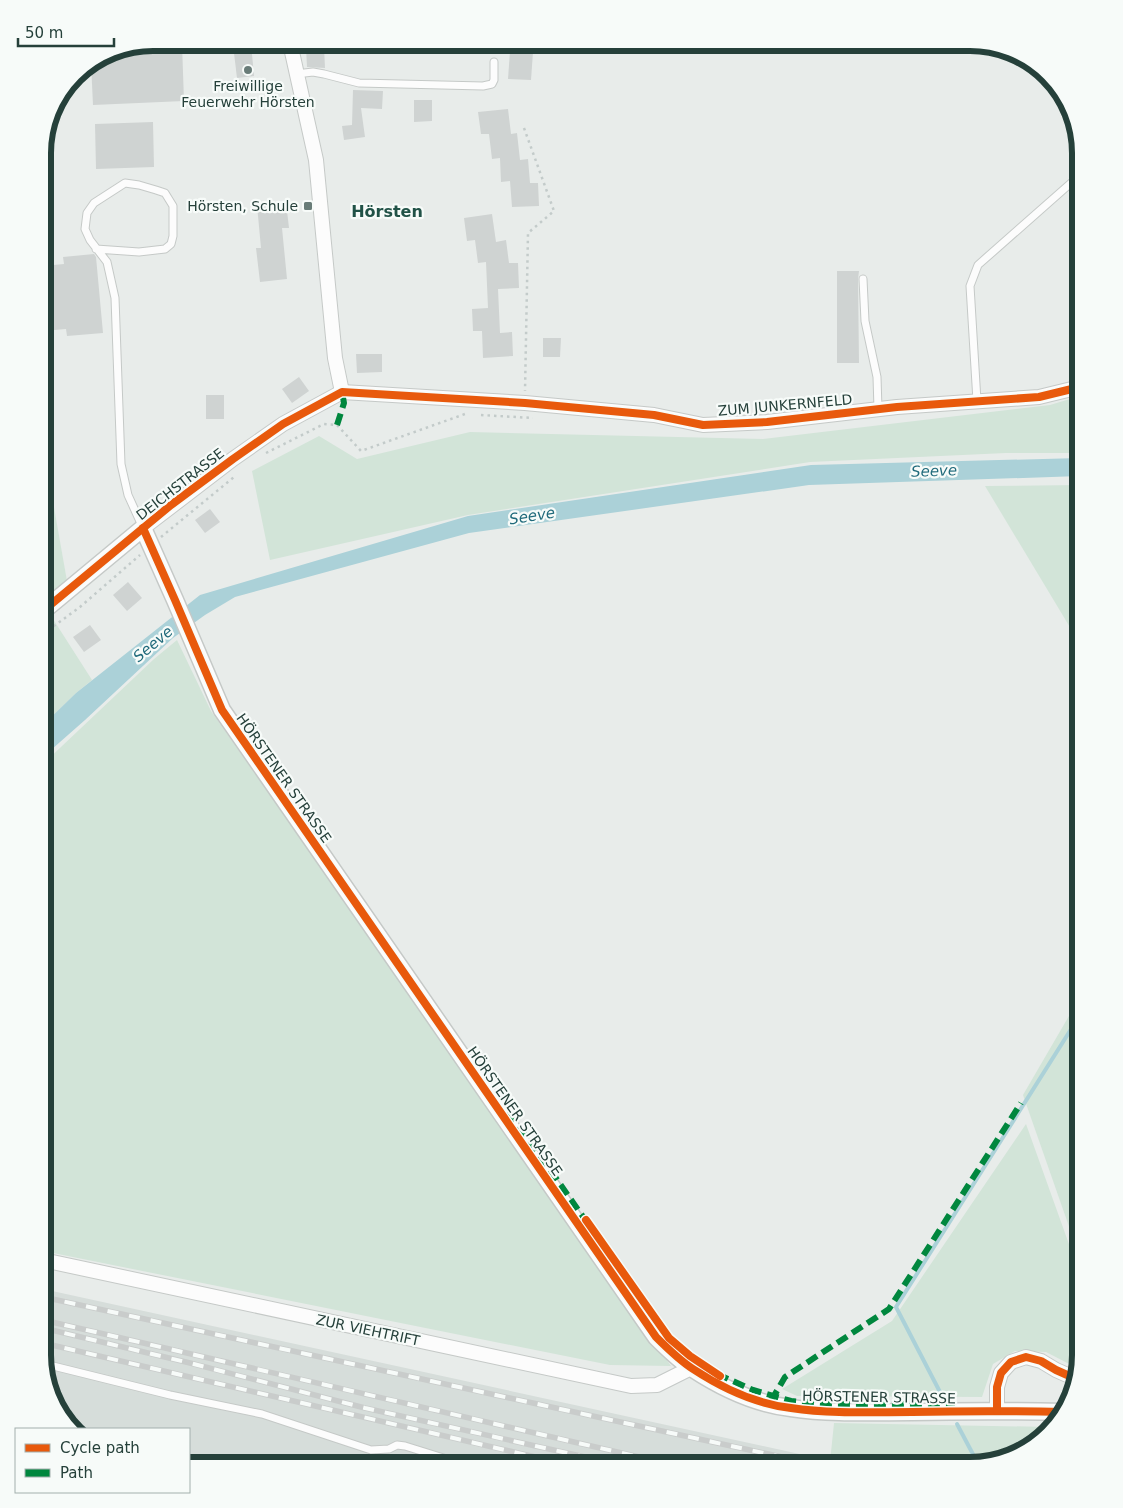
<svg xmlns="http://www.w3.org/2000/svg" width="1123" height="1508" viewBox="0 0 1123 1508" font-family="'DejaVu Sans',sans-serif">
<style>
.built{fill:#d6ddda}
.green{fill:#d2e4d8}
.water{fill:#abd1d8}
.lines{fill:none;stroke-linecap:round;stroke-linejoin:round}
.stream{stroke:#abd1d8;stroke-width:4}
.building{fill:#cfd3d2}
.service-casing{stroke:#c5c9c7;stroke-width:9}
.minor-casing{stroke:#c5c9c7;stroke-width:16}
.tertiary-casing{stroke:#c5c9c7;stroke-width:19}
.path{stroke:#c3cbca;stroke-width:2.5;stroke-dasharray:2.5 4;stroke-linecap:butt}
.service{stroke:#fcfcfc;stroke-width:7}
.minor{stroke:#fcfcfc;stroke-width:14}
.tertiary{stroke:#fcfcfc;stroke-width:16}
.rail-casing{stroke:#c9cccb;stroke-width:5.5}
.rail{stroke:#f7fbf9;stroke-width:4;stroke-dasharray:11;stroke-linecap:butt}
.quiet{stroke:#00873e;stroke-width:6;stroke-dasharray:12 6;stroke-linecap:butt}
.cycleway-casing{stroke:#f7fbf9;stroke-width:11}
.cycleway{stroke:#e8590c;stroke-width:8}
.poi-dot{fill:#697c78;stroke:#f7fbf9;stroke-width:2}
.labels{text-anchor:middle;stroke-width:4.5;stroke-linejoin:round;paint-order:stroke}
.poi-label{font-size:14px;fill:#25403a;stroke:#f7fbf9}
.street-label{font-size:14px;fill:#25403a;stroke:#f7fbf9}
.water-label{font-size:15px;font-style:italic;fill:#206a7b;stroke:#f7fbf9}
.quarter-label{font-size:16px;font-weight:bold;fill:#215247;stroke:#f7fbf9}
.rim{fill:none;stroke:#25403a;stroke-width:6}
</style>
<rect width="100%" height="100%" fill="#e8ecea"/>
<!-- built -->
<path class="built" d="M43,1289l752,164 51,12h-657v-36h-114l-14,-13 -18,-61z"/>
<!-- green -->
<g class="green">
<path d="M1080,396v57h-74l-196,9 -342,53 -198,45 -18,-89 67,-35 38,23 113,-27 293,7 287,-34z"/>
<path d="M43,445l24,136 -24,20z"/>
<path d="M1080,485v159l-95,-158z"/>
<path d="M53,619l39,61 -16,13 -33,32v-98z"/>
<path d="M177,640l34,71 460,655 -61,-1 -567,-114v-487l111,-105z"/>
<path d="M1080,997v261l-57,-163z"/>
<path d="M1026,1124l54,151v80l-3,13 -31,-16 -31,-1 -22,13 -11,33 -185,-1 -15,-7 110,-68z"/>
<path d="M834,1423l216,4 -19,20 -61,18h-124l-16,-3z"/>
</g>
<!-- water -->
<path class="water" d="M1080,458v18l-271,9 -340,48 -234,64 -30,18 -32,23 -88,82 -42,37v-32l33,-32 124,-98 268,-79 343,-51z"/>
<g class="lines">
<!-- stream -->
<g class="stream">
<path d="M941,1394l-45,-87 184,-292"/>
<path d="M957,1424l19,36"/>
</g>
</g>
<!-- building -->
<g class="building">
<path d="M251,43l3,33 -17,2 -4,-33z"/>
<path d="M182,44l2,57 -91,4 -2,-42 20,-12 22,-5z"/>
<path d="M306,47h18l1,21 -18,-1z"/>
<path d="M510,51l23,1 -2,28 -23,-1z"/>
<path d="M353,90l30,1 -1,18 -21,-1 4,29 -21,3 -2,-14 10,-1z"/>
<path d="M414,100h18v21l-18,1z"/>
<path d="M508,109l3,25 6,-1 3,27 8,-1 2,24h8l1,23 -27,1 -2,-26 -9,1 -1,-24 -8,1 -3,-25h-8l-3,-22z"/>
<path d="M153,122l1,45 -58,2 -1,-45z"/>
<path d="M286,202l3,26h-7l5,51 -27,3 -4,-34h5l-4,-43z"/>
<path d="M492,214l4,28 10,-2 3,23h9l1,25 -21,1 2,44 12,-1 1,24 -30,2 -1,-27h-9l-1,-22 16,-1 -2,-46 -8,1 -3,-23 -8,1 -3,-23z"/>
<path d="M94,254l2,3 7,76 -36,3 -1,-7 -23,2v-65l21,-2 -1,-7z"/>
<path d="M837,271h22l-1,8 1,84h-22z"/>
<path d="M543,338h18l-1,19h-17z"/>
<path d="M356,354h26v18l-25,1z"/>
<path d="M299,377l10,14 -17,12 -10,-14z"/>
<rect x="206" y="395" width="18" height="24"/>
<path d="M210,509l10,13 -15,11 -10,-13z"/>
<path d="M128,582l14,16 -15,13 -14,-16z"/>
<path d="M90,625l11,15 -17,12 -11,-15z"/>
</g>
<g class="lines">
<!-- service casing -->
<g class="service-casing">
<g id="service">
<path d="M296,74l17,-2 11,2 35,9 124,3 9,-2 2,-4v-18"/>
<path d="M96,249l43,3 26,-3 6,-5 2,-8v-30l-8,-13 -9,-3 -17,-5 -14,-2 -31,20 -7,10 -2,16 5,11 17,22 8,36 6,166 7,31 15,33"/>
<path d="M863,279l2,42 12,56 1,32"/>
<path d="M977,401l-7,-115 8,-21 102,-90"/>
<path d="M45,1364l125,31 92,19 109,36 18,-1 8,-4 8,1 61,19"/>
</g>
</g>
<!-- minor casing -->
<g class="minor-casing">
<g id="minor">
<path d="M290,43l26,117 19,198 7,34"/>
<path d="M342,392l183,11 129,12 49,10 64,-3 130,-15 142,-10 41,-10"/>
<path d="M143,528l90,-69 50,-35 59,-32"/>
<path d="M43,1260l588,126 26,-1 34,-17"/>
<path d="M997,1411v-24l4,-14 10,-11 15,-5 15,4 15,9 18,8"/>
</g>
</g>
<!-- tertiary casing -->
<g class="tertiary-casing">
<path id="tertiary" d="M43,611l100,-83 32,72 47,110 434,627c11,11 23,23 37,32 29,19 63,35 98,39 40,6 81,4 121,4 51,-1 101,-1 152,0"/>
</g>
<!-- path -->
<g class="path">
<path d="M524,128l30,83 -26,22 -3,158"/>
<path d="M481,415l52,3"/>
<path d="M266,453l58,-29 13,1 24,26 104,-37h3"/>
<path d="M161,537l73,-60"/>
<path d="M43,634l37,-27 60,-52"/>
</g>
<!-- service -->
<use href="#service" class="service"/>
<!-- minor -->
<use href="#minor" class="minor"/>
<!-- tertiary -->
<use href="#tertiary" class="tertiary"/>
<!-- rail casing -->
<g class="rail-casing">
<g id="rail">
<path d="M43,1297l776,168"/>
<path d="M43,1320l631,145"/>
<path d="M43,1328l147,35 175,45 256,57"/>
<path d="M43,1343l527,122"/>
</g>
</g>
<!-- rail -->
<use href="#rail" class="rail"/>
<!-- quiet -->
<g class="quiet">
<path d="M337,425l7,-22 -2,-11"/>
<path d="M509,1111l79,113"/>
<path d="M717,1374l36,16 38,11 39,3h125"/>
<path d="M771,1401l14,-24 104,-68 132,-206"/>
</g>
<!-- cycleway casing -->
<g class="cycleway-casing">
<g id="cycleway">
<path d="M143,528l32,72 47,110 434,627c11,11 23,23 37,32 29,19 63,35 98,39 40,6 81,4 121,4 51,-1 101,-1 152,0"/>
<path d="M43,611l128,-106 62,-46 50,-35 59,-32 183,11 129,12 49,10 64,-3 130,-15 142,-10 41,-10"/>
<path d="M586,1220l83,118 21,18 30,20"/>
<path d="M997,1411v-24l4,-14 10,-11 15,-5 15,4 15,9 18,8"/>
</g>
</g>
<!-- cycleway -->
<use href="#cycleway" class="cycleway"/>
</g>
<!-- markers -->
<g class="poi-dot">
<circle cx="248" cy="70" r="5"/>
<rect x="303" y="201" width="10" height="10" rx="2.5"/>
</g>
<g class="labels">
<!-- poi labels -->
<g class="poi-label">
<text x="248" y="91">Freiwillige<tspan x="248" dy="16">Feuerwehr Hörsten</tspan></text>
<text x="298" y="211" text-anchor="end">Hörsten, Schule</text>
</g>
<!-- street labels -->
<g class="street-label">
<text transform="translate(785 405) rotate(-5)" y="5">ZUM JUNKERNFELD</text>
<text transform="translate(180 484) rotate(-38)" y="5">DEICHSTRASSE</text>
<text transform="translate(284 778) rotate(55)" y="5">HÖRSTENER STRASSE</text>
<text transform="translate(515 1111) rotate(55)" y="5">HÖRSTENER STRASSE</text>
<text transform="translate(368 1330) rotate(12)" y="5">ZUR VIEHTRIFT</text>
<text transform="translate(879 1397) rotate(1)" y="5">HÖRSTENER STRASSE</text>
</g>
<!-- water labels -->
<g class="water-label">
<text transform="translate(934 471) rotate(-2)" y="5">Seeve</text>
<text transform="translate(532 516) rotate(-9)" y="5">Seeve</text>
<text transform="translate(153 644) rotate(-40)" y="5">Seeve</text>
</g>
<!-- quarter labels -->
<g class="quarter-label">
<text x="387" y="217">Hörsten</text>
</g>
</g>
<!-- crop -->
<path d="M0 0H1123V1508H0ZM153 51H970A102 102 0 0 1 1072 153V1355A102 102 0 0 1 970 1457H153A102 102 0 0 1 51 1355V153A102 102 0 0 1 153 51Z" fill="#f7fbf9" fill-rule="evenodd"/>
<path class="rim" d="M153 51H970A102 102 0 0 1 1072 153V1355A102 102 0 0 1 970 1457H153A102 102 0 0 1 51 1355V153A102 102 0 0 1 153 51Z"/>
<!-- legend -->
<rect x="15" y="1428" width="175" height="65" fill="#f7fbf9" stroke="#a3b0ad"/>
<rect x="25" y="1444" width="25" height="8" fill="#e8590c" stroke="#a3b0ad"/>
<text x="60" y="1453" font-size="15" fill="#25403a">Cycle path</text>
<rect x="25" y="1469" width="25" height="8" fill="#00873e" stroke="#a3b0ad"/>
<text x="60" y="1478" font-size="15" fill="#25403a">Path</text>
<!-- scale -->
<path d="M18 38v8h96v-8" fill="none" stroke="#25403a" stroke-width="2.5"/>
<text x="25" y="38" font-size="15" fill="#25403a" stroke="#f7fbf9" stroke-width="4" paint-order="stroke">50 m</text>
</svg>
